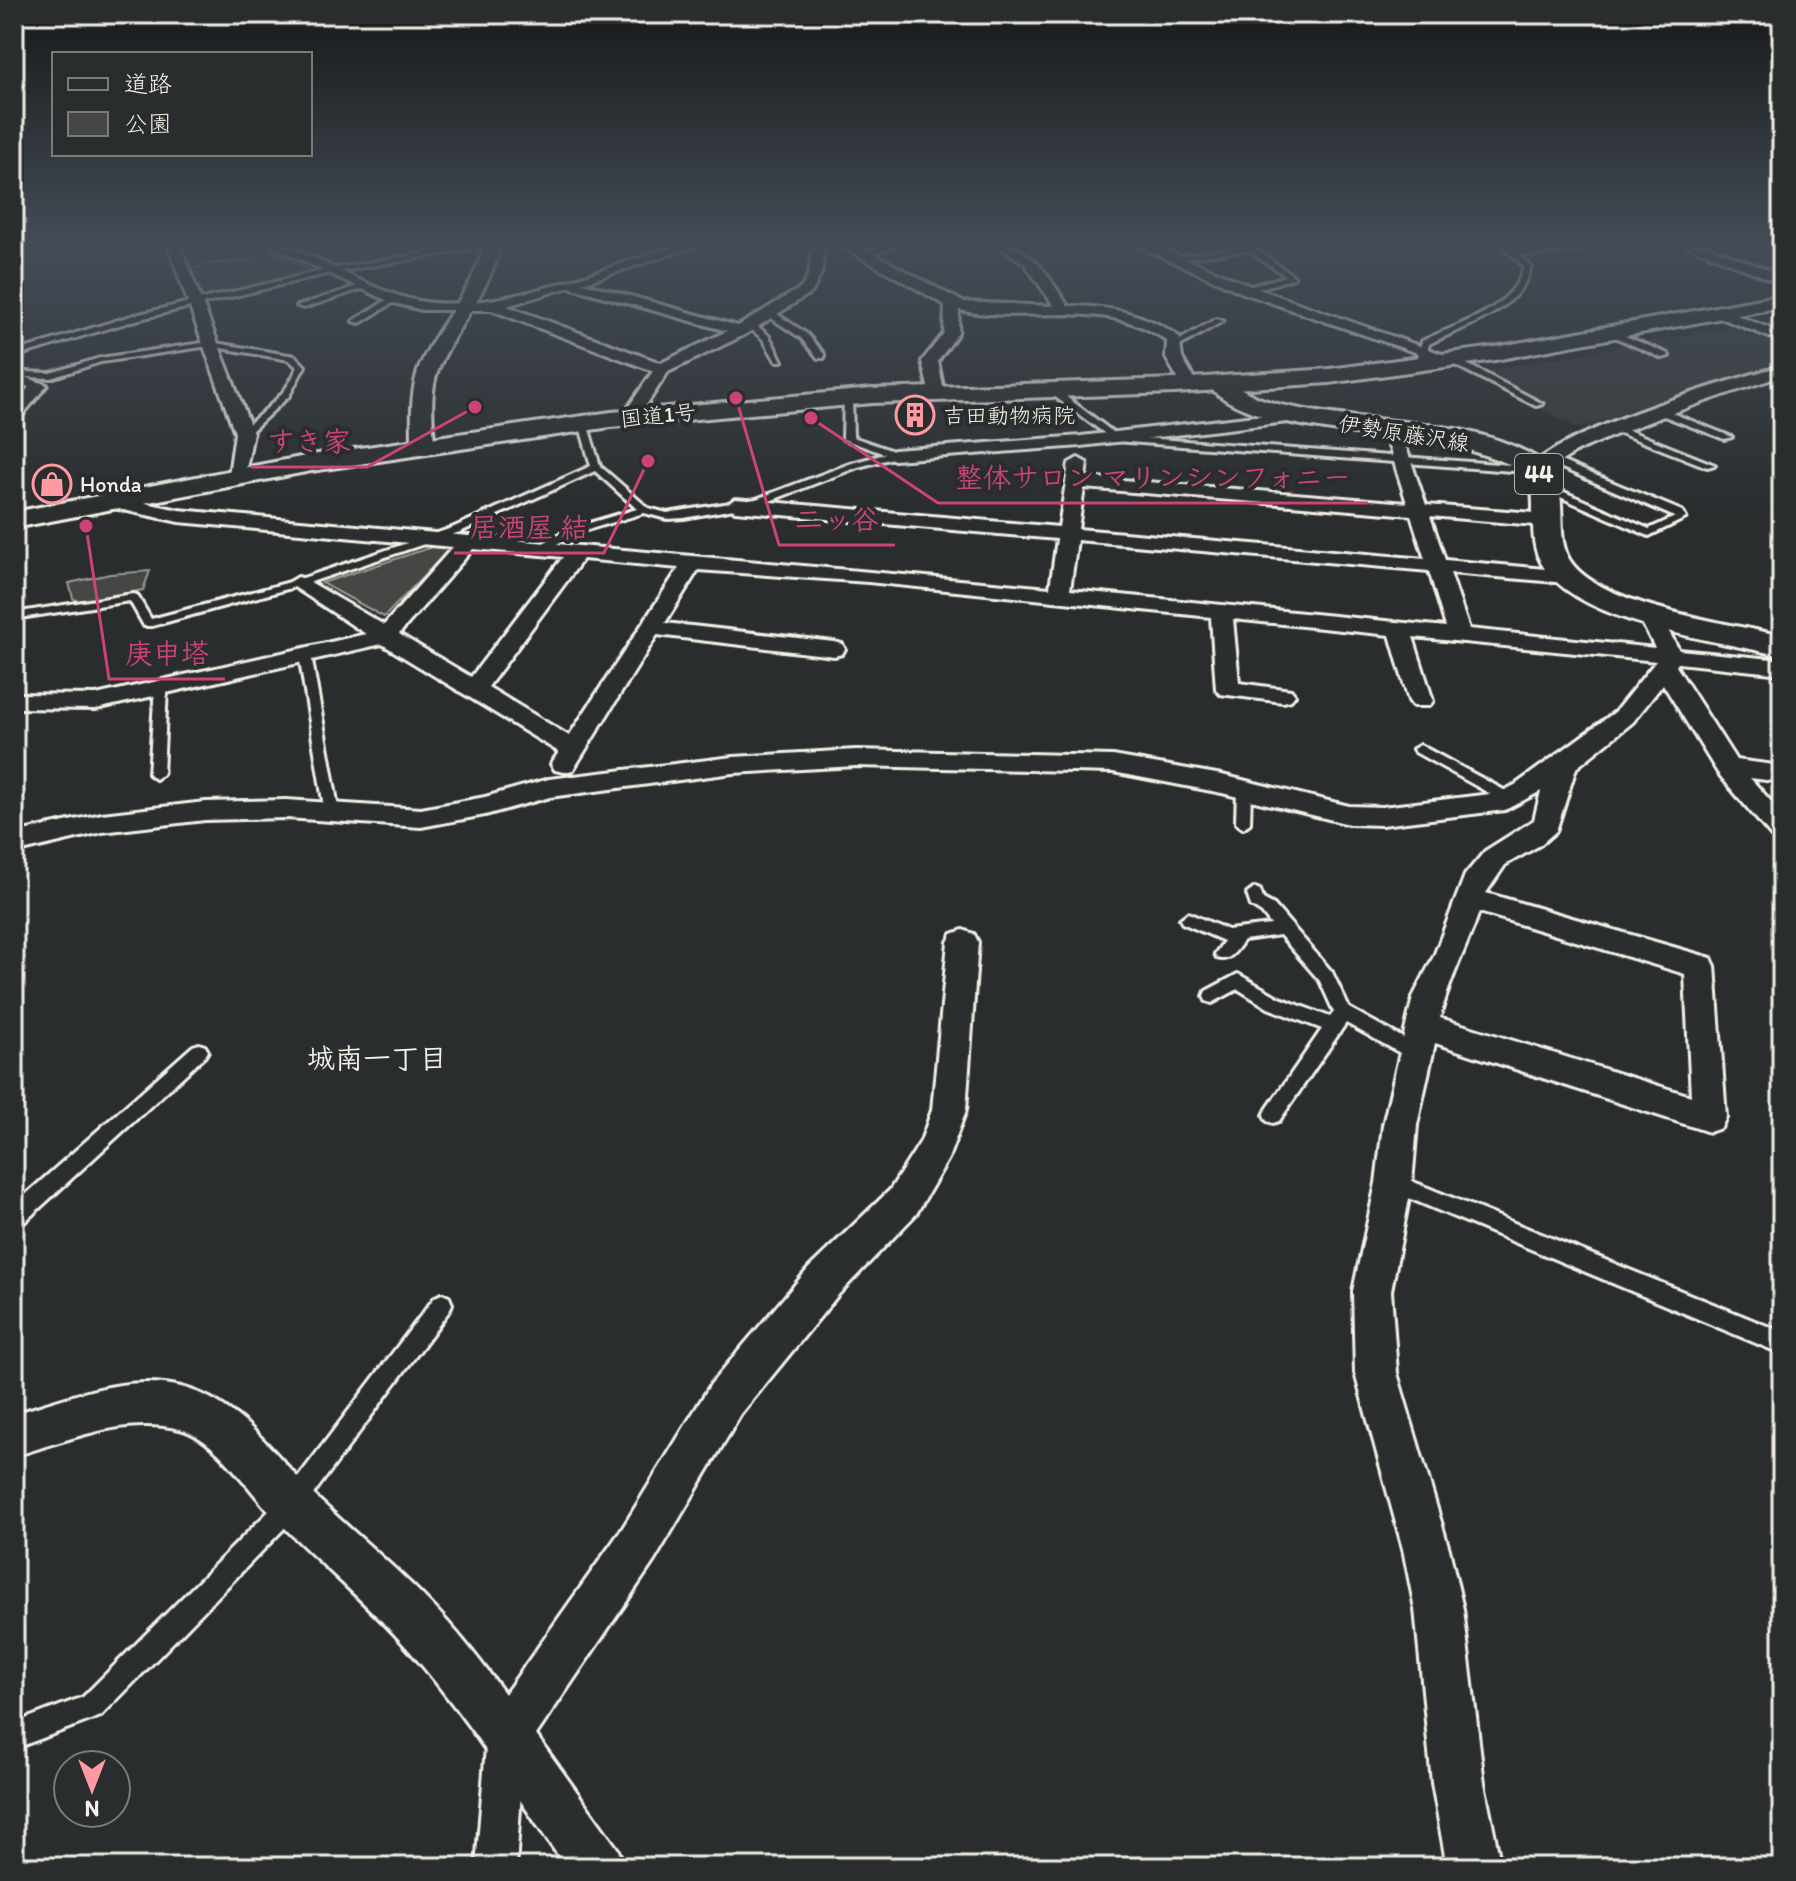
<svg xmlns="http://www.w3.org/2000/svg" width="1796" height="1881" viewBox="0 0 1796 1881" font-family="Itim,'Klee One',sans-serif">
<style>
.built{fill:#373a3a}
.green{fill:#444645;stroke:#9c9c96;stroke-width:2}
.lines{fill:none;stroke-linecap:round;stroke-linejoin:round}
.service-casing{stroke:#f4f1e8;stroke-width:6}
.pedestrian-casing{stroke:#f4f1e8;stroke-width:6}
.minor-casing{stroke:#f4f1e8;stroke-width:6}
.tertiary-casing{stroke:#f4f1e8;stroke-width:6}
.primary-casing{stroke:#f4f1e8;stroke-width:6}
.trunk-casing{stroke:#f4f1e8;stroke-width:6}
.service{fill:#2a2d2e;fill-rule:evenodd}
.pedestrian{fill:#2a2d2e;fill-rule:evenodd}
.minor{fill:#2a2d2e;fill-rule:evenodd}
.tertiary{fill:#2a2d2e;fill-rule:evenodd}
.primary{fill:#2a2d2e;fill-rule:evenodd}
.trunk{fill:#2a2d2e;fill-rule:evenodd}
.labels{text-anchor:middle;stroke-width:8;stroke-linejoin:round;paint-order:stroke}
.far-street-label{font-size:22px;fill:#f4f1e8;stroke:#2a2d2e}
.far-poi-label{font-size:22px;fill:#f4f1e8;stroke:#2a2d2e;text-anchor:start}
.shield{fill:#2a2d2e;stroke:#b7b6b0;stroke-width:2}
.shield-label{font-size:24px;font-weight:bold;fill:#f4f1e8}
.neighbourhood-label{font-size:28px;font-weight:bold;fill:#f4f1e8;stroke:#2a2d2e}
.leader{fill:none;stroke:#cc4377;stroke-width:3}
.callout-dot{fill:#cc4377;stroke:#2a2d2e;stroke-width:3}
.callout-label{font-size:28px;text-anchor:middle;font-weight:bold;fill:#cc4377;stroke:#2a2d2e;stroke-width:8;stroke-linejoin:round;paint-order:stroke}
</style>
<rect width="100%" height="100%" fill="#2a2d2e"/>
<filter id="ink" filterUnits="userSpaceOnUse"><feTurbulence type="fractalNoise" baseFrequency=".0125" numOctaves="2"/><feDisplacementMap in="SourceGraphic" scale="16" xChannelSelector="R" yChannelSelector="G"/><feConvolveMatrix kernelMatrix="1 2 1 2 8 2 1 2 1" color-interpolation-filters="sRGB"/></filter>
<g filter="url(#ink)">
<!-- built -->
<g class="built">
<path d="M293,246h172l-130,22z"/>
<path d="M1743,325l39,17v25l-98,26 -105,36 -106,-56z"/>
</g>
<!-- green -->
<g class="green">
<path d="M271,250l45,23 -118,25 -10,-28 25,-7 29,-1z"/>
<path d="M432,547l19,1 -67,69 -62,-34z"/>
<path d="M150,571l-7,19 -63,12 -7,-4 -4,-15 41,-9z"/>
</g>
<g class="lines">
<!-- service casing -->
<g class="service-casing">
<g id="service">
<path d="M470,246h18l-158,27 -194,47 -122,37v-5l117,-36 199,-47z"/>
<path d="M885,246h12l-33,10 -3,-2z"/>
<path d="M1251,246l43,30v2l-46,14 -3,-4 41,-12 -38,-26 -78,10 -3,-2z"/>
<path d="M1502,246h7l22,20c-11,46 -65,59 -102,78l-7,23 -7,2 7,-28c36,-18 91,-30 102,-75z"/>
<path d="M364,284l7,2 -67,22 -7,-2z"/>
<path d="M392,297l7,2 -39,24 -7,-2z"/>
<path d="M768,312h6l33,22 17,20v4h-6l-17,-20 -33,-22z"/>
<path d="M1216,319l7,2 -45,26 -7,-2z"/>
<path d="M748,323h6l15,13 13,25h-6l-13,-22 -15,-12z"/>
<path d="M1613,331l55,23 1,2 -7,2 -52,-23z"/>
<path d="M209,342l86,14 10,10 -16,30 -42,39 -8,-2c22,-21 48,-36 58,-66l-8,-7 -80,-14 -108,16 -50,16 -27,-1 -10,4v-6l9,-3 27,1 50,-15z"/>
<path d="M1451,359h6l86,45 -7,2 -85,-43z"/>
<path d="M1054,392h6l58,44 419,31 5,3 -5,3 -422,-32 -61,-45z"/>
<path d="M848,394l4,3 1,40 43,15 1,5 -39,10 -96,37 -78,14 -17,1 -23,-6 -67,20 -33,18h-8v-4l33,-18 68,-20 -42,-38 -135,61 -158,53 -150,41h-8l-14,-25 -116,18v-6l119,-19 4,1 14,24 143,-38 158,-53 139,-62 -12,-43 4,-3 4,3 13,43 48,42 19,5 89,-14 96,-36 33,-9 -42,-15 1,-42z"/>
<path d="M1656,409h6l70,28 -8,2 -68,-26z"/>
<path d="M1612,426h6l97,39 -8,2 -95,-37z"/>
<path d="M1551,457l131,54 4,7 -37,18 -107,-47v-4h6l101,44 26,-12 -127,-55v-4z"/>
<path d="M305,651l6,4 28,158 -7,5 -7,-5 -26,-158z"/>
<path d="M161,683l6,4 -4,87 -7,5 -7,-5 6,-87z"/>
<path d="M1420,745l95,51 2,3 -7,5 -5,-2 -90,-50 -2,-3z"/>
<path d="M1244,784l7,5 -1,34 -7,5 -7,-5 1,-34z"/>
<path d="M1255,888l5,2 3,9 11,6 58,67 17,36 74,41 3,5 -3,5 -6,2 -6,-2 -65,-36 -67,98 -6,2 -6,-2 -3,-6 3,-6 55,-80 -54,-21 -30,-19 -26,14 -6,-2 -2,-5 2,-5 32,-17 42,24 50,19 4,-5 -14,-31 -40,-46 -36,5c-7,9 -14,23 -27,18l-2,-4 9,-13 -42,-18 -2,-4 8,-6 40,17 43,-5 -9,-12 -11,-7 -4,-12z"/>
<path d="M199,1044l6,2 3,5 -3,5 -184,169 -7,2v-22l179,-159z"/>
<path d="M1394,1174l388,158v22l-395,-165 -3,-6 3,-6z"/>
<path d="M442,1294l7,3 3,7 -3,7 -149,201 -199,204 -77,29 -9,-4v-18l68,-26 201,-201 151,-199z"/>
</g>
</g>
<!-- pedestrian casing -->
<g class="pedestrian-casing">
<path id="pedestrian" d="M505,1728l13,6 6,13 -8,120h-40l10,-120 6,-13z"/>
</g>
<!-- minor casing -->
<g class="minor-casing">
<g id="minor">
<path d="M168,246h12l73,187 -9,46h-12l-3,-4 6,-42z"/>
<path d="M272,246h17c40,18 88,47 130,55 73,14 185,-33 257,-55h20l-113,37 155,43 64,-39 7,-13 4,-28h12l-4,28 -9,18 -66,42 -78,38 -33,50 -6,1 -8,-5 32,-47 -162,-61h-69l-32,-8zM569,287l158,44 -66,32 -154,-57z"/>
<path d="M841,246h18l9,5 95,51 91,4 -29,-42 -26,-18c35,0 51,34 69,60 41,0 78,7 111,31l3,21 15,26 -2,3h-12l-17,-29 1,-17c-61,-45 -139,-16 -208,-31l-1,23 -20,28 6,31 -2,3h-12l-8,-34 22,-28 1,-28z"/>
<path d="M1138,246h18l97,41 209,74 -3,3h-10l-206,-71z"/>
<path d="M1535,246h53l-6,4 -69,6 -6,-4 6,-4z"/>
<path d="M1688,246h18l76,29v9z"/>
<path d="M1723,310l59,23v9l-64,-25v-6z"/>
<path d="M1782,366v10c-67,21 -133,44 -198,72 -15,6 -40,29 -53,26l-3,-4c31,-39 201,-90 254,-104z"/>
<path d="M14,373l33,12 -27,33 -6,1v-15l15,-17 -15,-4z"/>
<path d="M1299,411l6,1 2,4 -2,4 -224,26 -187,14 -9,-5 9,-5 187,-14z"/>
<path d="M1392,425l8,5 26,75 121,9 10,6 -10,6 -117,-10 15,44 122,11 10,6 -10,6 -117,-10 19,56 186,19 -17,-33 11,-7 8,2 22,40 103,10v14l-104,-11 -2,3 60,94 46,6v16l-32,-4 32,36v25l-10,-2 -54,-64 -55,-89 -30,38 -57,46 -20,63 -16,14 -35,20 -19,28 225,65 4,8 11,151 -5,11 -12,4 -274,-89 -18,82 -5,58 -21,108 6,82 52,176 14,60 21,174 17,84h-54l-15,-84 -17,-174 -12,-60 -48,-176 -2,-82 23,-108 7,-58 30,-128 21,-41 31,-81 20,-24 49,-31 7,-29 -36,19 -123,15 -33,-1 -127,-31 -109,-21 -257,-6 -123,7 -183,24 -65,18 -64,12 -135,-9 -81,2 -103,12 -88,21v-20l88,-19 103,-12 81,-2 135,9 64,-12 64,-18 184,-22 123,-7 257,6 109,19 127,31 33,1 117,-14 16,-8 100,-73 41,-51 -243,-24 20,64 -4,5h-16l-4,-5 -19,-66 -157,-16 6,64 52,7 4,5 -4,5 -8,2 -63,-8 -4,-5 -5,-72 -343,-35 -170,-12 -33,53 169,19 8,2 3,5 -3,5 -8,2 -177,-21 -84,135 -9,2 -9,-2 -4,-6 8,-12 -177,-108 -286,65 -82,-1v-14l82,1 270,-61 -78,-51 10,-6 7,2 79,46 69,-78 -274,-25 -79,-17 -2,-4 2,-4 7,-2 72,15 871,78 7,-49 -322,-28 -9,-6 9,-6 324,28 10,-64 9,-5 9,5 -2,14 322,26 -23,-73zM1084,488l327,27 14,44 -347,-30zM1077,540l352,31 17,56 -376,-37zM473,549l90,8 -92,120 -72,-43zM583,559l96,9 -110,168 -81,-49zM1479,912l206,62 6,122 -251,-78c8,-36 27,-71 39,-106z"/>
<path d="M963,930l11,4 4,8 -12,168 -18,49 -32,55 -79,82 -96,118 -87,147 -118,174 81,113 8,19h-59c-51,-73 -98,-149 -156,-216 -41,-47 -90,-87 -134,-132 -26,-26 -59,-81 -96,-90 -56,-14 -114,12 -166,27v-42c52,-15 111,-41 167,-27 62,16 96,72 139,114 35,33 73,64 107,99 29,29 54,62 78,94l117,-165 89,-145 98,-116 81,-78 31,-49 11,-31 16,-168 4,-8z"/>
</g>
</g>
<!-- tertiary casing -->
<g class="tertiary-casing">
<path id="tertiary" d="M484,246h16c-10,46 -45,81 -62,124 -9,23 -5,51 -4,75l-11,7 -8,-2 -3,-5c0,-24 -2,-50 6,-74 16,-43 54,-76 66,-125z"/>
</g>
<!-- primary casing -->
<g class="primary-casing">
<path id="primary" d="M1219,376c11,3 17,10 26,15 15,9 34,14 51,17 79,17 172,8 243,51 36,22 13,69 30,100 27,47 162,64 213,77v20c-63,-16 -218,-33 -244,-100 -9,-23 -2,-50 -7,-74 -8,-13 -21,-18 -35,-23 -18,-6 -35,-12 -53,-16 -57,-9 -202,-12 -236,-60l4,-5z"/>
</g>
<!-- trunk casing -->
<g class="trunk-casing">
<path id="trunk" d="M1782,295v12l-287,53 -166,23 -154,10 -303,10 -261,24 -300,44 -297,57v-16l297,-57 300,-43 261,-23 303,-10 154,-10 166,-22z"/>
</g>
<!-- service -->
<use href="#service" class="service"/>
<!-- pedestrian -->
<use href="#pedestrian" class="pedestrian"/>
<!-- minor -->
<use href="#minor" class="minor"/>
<!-- tertiary -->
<use href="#tertiary" class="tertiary"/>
<!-- primary -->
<use href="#primary" class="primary"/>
<!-- trunk -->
<use href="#trunk" class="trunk"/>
</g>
</g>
<!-- sky -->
<linearGradient id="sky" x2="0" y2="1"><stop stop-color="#171919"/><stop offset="0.48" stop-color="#444c57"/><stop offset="1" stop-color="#444c57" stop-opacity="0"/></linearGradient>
<rect width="1796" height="510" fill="url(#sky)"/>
<!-- icons -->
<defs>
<g id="building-ring" transform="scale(2)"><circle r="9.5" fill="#2a2d2e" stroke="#ff9aa2" stroke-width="1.5"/><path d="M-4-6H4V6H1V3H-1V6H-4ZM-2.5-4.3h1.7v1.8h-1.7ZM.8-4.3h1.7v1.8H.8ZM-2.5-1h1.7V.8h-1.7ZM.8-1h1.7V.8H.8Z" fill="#ff9aa2"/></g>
<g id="shop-ring" transform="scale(2)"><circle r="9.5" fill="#2a2d2e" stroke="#ff9aa2" stroke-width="1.5"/><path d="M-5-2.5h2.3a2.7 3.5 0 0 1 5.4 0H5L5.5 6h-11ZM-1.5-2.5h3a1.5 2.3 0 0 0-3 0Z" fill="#ff9aa2"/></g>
</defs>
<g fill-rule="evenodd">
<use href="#building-ring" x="915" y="415"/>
<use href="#shop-ring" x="52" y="484"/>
</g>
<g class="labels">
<!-- far-street labels -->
<g class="far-street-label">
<text transform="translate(658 415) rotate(-6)" y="8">国道1号</text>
<text transform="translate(1404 433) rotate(9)" y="8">伊勢原藤沢線</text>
</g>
<!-- far-poi labels -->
<g class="far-poi-label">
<text x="943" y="423">吉田動物病院</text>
<text x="80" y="492">Honda</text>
</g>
<!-- shield labels -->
<rect class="shield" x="1515" y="454" width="48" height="40" rx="6"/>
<g class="shield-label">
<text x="1539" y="482">44</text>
</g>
<!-- neighbourhood labels -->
<g class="neighbourhood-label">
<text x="377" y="1068">城南一丁目</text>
</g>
</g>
<!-- callouts -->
<path class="leader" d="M475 407L367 467H251M811 418L938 503H1368M736 398L779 545H895M648 461L604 553H454M86 526L109 679H225"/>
<g class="callout-dot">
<circle cx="475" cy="407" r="8"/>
<circle cx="811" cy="418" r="8"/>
<circle cx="736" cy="398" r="8"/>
<circle cx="648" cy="461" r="8"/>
<circle cx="86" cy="526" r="8"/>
</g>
<g class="callout-label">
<text x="309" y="451">すき家</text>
<text x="1153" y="487">整体サロン マリンシンフォニー</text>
<text x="837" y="529">二ッ谷</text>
<text x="529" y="537">居酒屋 結</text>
<text x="167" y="663">庚申塔</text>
</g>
<!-- margin -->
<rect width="1796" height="1881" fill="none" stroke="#2a2d2e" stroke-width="48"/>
<rect x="24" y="24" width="1748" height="1833" fill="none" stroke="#f4f1e8" stroke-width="3" filter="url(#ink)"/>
<!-- legend -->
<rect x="52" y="52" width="260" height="104" fill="#2a2d2e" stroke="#7b7b78" stroke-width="2"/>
<rect x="68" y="78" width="40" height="12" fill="#2a2d2e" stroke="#7b7b78" stroke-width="2"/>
<text x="124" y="92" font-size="24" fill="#f4f1e8">道路</text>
<rect x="68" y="112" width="40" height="24" fill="#444645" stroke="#7b7b78" stroke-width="2"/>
<text x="124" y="132" font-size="24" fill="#f4f1e8">公園</text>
<!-- north arrow -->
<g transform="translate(92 1789) rotate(180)"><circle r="38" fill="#2a2d2e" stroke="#7b7b78" stroke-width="2"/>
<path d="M0-6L14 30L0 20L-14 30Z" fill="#ff9aa2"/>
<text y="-12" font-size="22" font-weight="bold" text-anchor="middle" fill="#f4f1e8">N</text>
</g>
</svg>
